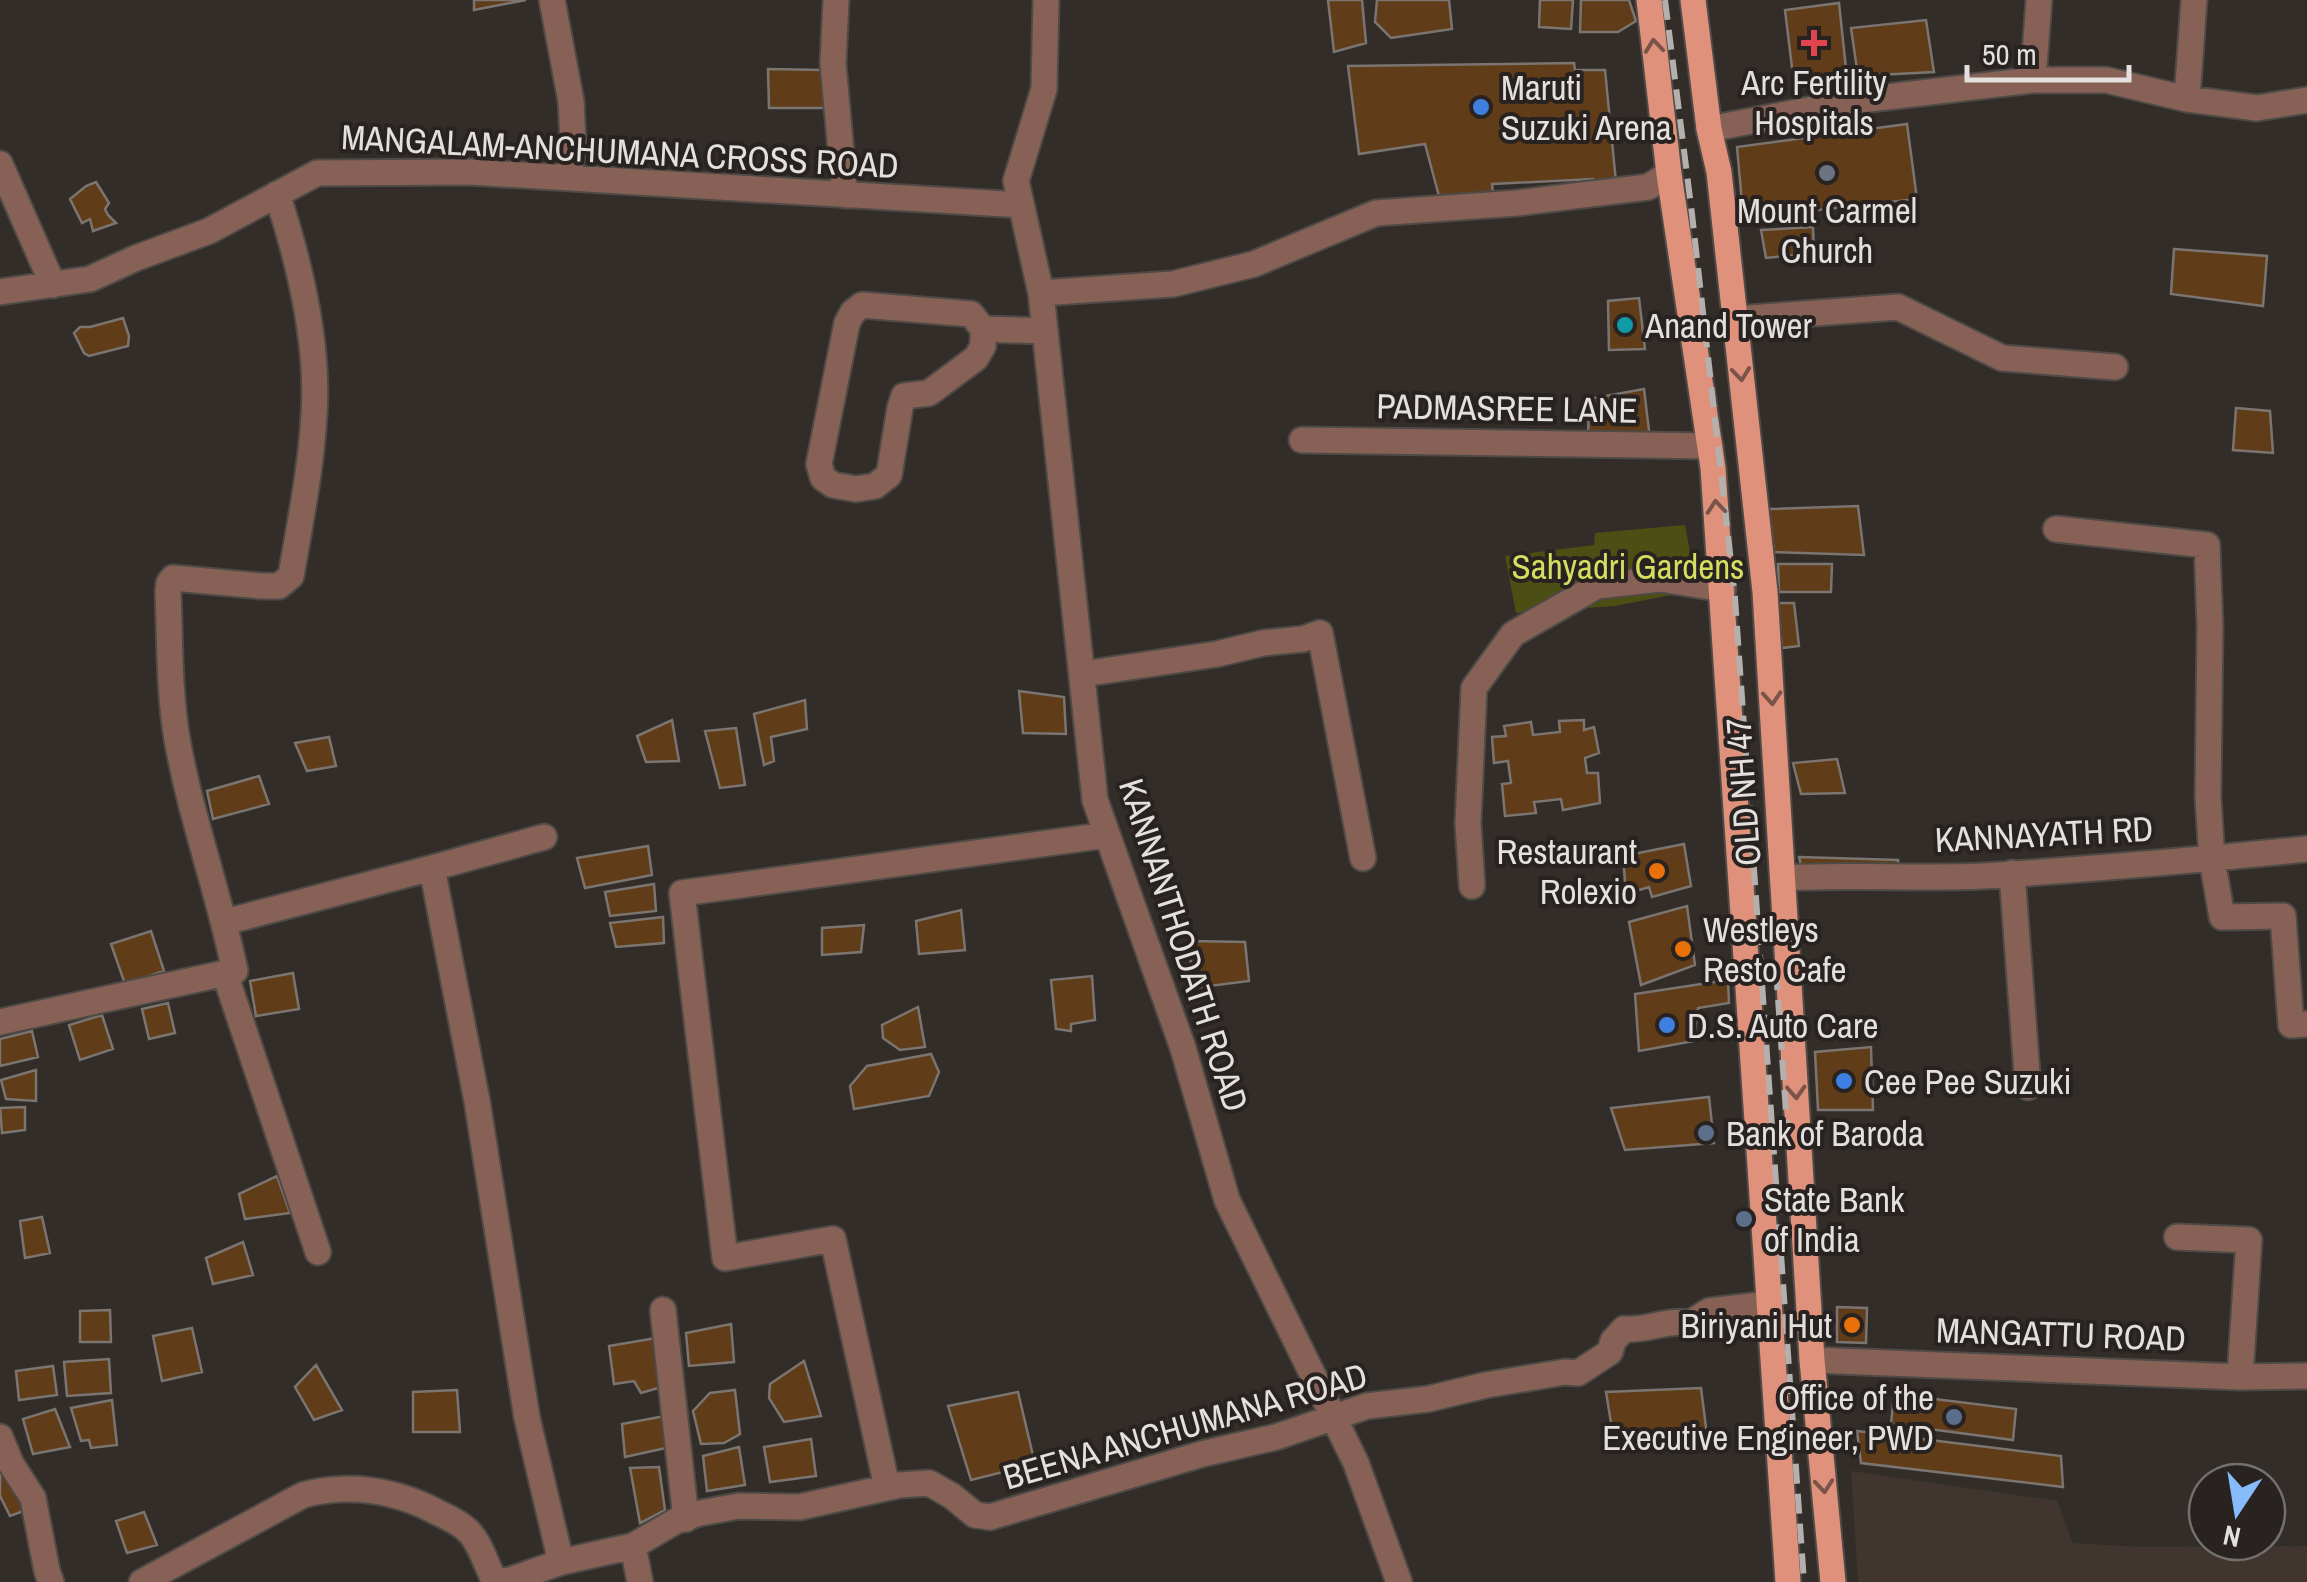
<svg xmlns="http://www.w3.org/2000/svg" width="2307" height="1582" viewBox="0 0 2307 1582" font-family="'Archivo Narrow',sans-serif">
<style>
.built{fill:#40362f}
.green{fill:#4b4f14}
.building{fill:#603c18;stroke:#7a7570;stroke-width:2.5}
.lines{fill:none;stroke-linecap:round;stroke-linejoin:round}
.minor-casing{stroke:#4e4a46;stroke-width:29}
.major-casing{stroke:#4e4a46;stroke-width:29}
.minor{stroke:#886156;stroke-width:25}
.major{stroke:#e0917c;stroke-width:25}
.rail{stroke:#b4b0ad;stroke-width:6;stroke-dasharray:20 10;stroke-linecap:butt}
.oneway{stroke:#7b5449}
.health-dot{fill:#e0444e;stroke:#282320;stroke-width:4}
.shop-dot{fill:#3f7fe0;stroke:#282320;stroke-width:4}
.worship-dot{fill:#6b7280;stroke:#282320;stroke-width:4}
.culture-dot{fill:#0f9aa8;stroke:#282320;stroke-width:4}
.food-dot{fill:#e8710a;stroke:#282320;stroke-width:4}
.service-dot{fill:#5c6f8a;stroke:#282320;stroke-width:4}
.labels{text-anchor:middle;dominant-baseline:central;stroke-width:8;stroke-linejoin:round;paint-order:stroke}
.poi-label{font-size:35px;fill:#e3e0dd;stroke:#282320;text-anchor:start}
.street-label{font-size:35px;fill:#e3e0dd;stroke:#282320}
.park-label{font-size:35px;fill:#d5de60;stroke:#282320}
</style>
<rect width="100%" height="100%" fill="#322d29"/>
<path class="built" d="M1851,1471L2057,1501L2073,1543L2141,1547L2307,1546V1582H1858Z"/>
<path class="green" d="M1685,525L1697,590L1615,606L1516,613L1505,556L1594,545L1595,533Z"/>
<path class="building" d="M474,0H526L474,10Z
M1328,0H1362L1366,43L1334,52Z
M1377,0H1449L1452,29L1391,38L1375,22Z
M1540,0H1573L1571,29L1539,27Z
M1581,0H1629L1636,21L1618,32H1580Z
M1839,3L1847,78L1794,84L1785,10Z
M1926,20L1934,72L1858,76L1851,28Z
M1574,63L1575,70H1605L1616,182L1594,184L1593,179L1492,184L1493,194L1440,200L1425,144L1359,154L1348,66Z
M768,69L824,70L825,108H769Z
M1907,124L1917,199L1782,214H1743L1737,147Z
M96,182L109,203L105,209L108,215L116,223L93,231L90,219L82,223L70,199L86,186Z
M1813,227L1814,253L1766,258L1761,230Z
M2174,249L2267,256L2263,306L2171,294Z
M1639,298L1645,349L1609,350L1608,301Z
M123,318L129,336L128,346L89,356L84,353L74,333L80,327H90Z
M1644,389L1650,439L1588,440L1589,399Z
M2236,408L2270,411L2273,453L2233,450Z
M1858,506L1864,555L1774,552L1769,509Z
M1778,564H1832L1831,592H1779Z
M1778,603H1794L1799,646L1782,648Z
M1019,691L1064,697L1066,734L1023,733Z
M805,700L807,729L771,737L774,761L764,765L754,714Z
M672,720L679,761L646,762L637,736Z
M1584,720V730L1594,727L1599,753L1585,758L1587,773H1598L1600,803L1563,810L1561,799L1534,802L1536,813L1505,816L1502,784L1511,783L1508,761L1494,763L1492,737L1506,736L1504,726L1531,722L1533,735L1560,732L1559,721Z
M736,728L745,785L720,788L705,731Z
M329,737L336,766L307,771L295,743Z
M1837,759L1845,793L1801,794L1793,763Z
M259,776L269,804L213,819L207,791Z
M1684,844L1691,886L1652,897L1649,887L1626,894L1623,856Z
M648,846L652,875L585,888L577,858Z
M1799,857L1898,860L1900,883L1804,879Z
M654,884L656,911L610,916L605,892Z
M1687,906L1695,965L1641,985L1629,922Z
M961,910L965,950L919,954L916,921Z
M663,917L664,943L616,947L610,923Z
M864,925L861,952L822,955V928Z
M151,931L164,971L125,984L111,944Z
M1189,941L1245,942L1249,981L1193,988Z
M293,973L299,1009L256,1016L250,981Z
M1092,976L1095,1020L1071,1024V1031L1056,1029L1051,980Z
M1728,980L1729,1003L1698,1008L1694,1041L1639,1051L1635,994Z
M168,1003L175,1033L149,1039L142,1009Z
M918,1007L925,1047L900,1050L883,1038L882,1025Z
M102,1015L113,1049L80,1060L69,1025Z
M32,1031L38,1057L0,1066V1039Z
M1871,1047L1873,1110H1818L1815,1052Z
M931,1054L939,1072L929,1096L854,1109L850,1086L867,1066Z
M36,1070V1101L6,1099L1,1080Z
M1709,1097L1714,1143L1625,1150L1611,1108Z
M25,1107V1130L2,1133L0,1108Z
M277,1176L290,1213L245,1219L239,1194Z
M42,1217L50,1253L25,1258L20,1221Z
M243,1242L253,1275L213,1284L206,1258Z
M1837,1307L1867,1308L1866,1343L1837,1342Z
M110,1310L111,1342H80V1311Z
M731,1324L734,1362L689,1366L686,1333Z
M192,1328L202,1372L162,1381L153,1336Z
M662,1337L665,1386L641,1393L634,1381L614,1384L609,1346Z
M109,1359L111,1393L67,1396L64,1362Z
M804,1361L821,1416L784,1422L769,1398L770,1384Z
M316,1365L342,1410L314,1420L295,1387Z
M53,1366L57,1395L19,1400L16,1371Z
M1701,1388L1707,1435H1613L1606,1392Z
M457,1390L460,1432H413V1392Z
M735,1390L740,1434L724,1443L701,1444L693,1411L710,1393Z
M1018,1392L1035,1464L971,1480L948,1406Z
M1894,1394L2016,1409L2013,1440L1891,1424Z
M112,1400L117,1445L91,1448L89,1440L81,1441L71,1408Z
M55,1409L70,1447L33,1454L23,1419Z
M670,1415L675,1446L625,1457L622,1424Z
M1857,1431L2061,1456L2063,1487L1861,1463Z
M811,1439L816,1476L770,1482L764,1447Z
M739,1447L745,1485L707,1491L703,1456Z
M659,1467L665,1510L640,1523L630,1468Z
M9,1471L29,1509L10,1516L0,1496V1475Z
M144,1512L157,1545L127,1553L116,1521Z"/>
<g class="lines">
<g class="minor-casing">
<path id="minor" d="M552,0L571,101L573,141L569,178
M836,0L833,64L845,195
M1046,0L1044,89L1016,181L1041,293L1095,800L1183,1048L1227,1200L1356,1463L1399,1582
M2033,80L2039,0
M2187,99L2194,0
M1709,129L1861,100L2033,80H2106L2187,99L2257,108L2307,100
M0,164L53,285
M0,292L90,279L136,258L209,231L317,173L469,172L1021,205
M1041,293L1173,284L1254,264L1376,213L1517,203L1648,187L1669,174
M1735,319L1898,307L2002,358L2115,367
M983,329V346L976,358L929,393L904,396L900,408L889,475L875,486L856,489L833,485L823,478L819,464L847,323L853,312L862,305L971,314L983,329L1045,331
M1302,440L1710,446
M2056,529L2207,545L2210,627L2208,797L2212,859L2222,917L2283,916L2291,1025L2307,1024
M1083,674L1217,654L1263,643L1303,639L1320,633L1363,858
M432,868L544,837
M2012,873L2028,1087
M1784,878C1850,874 1917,879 1984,876C2092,869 2200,860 2307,849
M1472,886L1468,823L1474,688L1513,634L1597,586L1660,579L1723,589
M225,922L432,868L477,1101L527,1418L561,1562
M225,974L318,1252
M0,1022L235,971C219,893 191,818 177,739C169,691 170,641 168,592L169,583L173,578L261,586H279L291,576C300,523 311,469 314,415C319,344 299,261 277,194
M2177,1237L2249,1240L2240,1377
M663,1310L686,1519
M1812,1360L2240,1377L2307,1376
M0,1437L11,1464L33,1498L47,1571L51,1582
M887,1487L833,1239L725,1258L682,893L1107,835
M633,1546L640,1582
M142,1582L303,1495C349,1483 391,1489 433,1510C444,1516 458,1521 467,1530C479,1540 486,1564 493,1578L507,1581L561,1562L633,1546L676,1521L700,1513L739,1506L800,1507L899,1485L929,1483L952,1496L975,1515L990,1517L1202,1454L1276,1437L1367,1406L1428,1399L1486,1385L1565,1372L1578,1373L1610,1352L1613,1341L1624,1329C1647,1331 1667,1319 1690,1323L1709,1311L1769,1304"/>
</g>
<g class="major-casing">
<path id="major" d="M1649,0L1669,174L1713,468L1788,1582
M1693,0L1709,129L1719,172L1765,592L1812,1360L1833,1582"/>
</g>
<use href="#minor" class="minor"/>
<use href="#major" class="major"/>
<path class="rail" d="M1665,0L1692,214L1735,598L1804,1582
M1776,970L1788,1139"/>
</g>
<defs><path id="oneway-chevron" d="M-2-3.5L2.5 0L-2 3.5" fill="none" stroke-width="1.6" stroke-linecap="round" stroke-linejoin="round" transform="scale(2.5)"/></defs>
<g class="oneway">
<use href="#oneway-chevron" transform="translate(1654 46) rotate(-96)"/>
<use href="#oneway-chevron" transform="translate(1741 374) rotate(84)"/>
<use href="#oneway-chevron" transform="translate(1716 507) rotate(-95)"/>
<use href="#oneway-chevron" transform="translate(1772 698) rotate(86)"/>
<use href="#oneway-chevron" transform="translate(1796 1092) rotate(87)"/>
<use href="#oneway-chevron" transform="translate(1824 1486) rotate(85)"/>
</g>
<path class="health-dot" d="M1809 28h10v10h10v10h-10v10h-10v-10h-10v-10h10z"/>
<g class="shop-dot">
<circle cx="1481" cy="107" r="10"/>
<circle cx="1667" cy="1025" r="10"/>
<circle cx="1844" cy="1081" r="10"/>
</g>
<circle class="worship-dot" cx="1827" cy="173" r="10"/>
<circle class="culture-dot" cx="1625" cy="325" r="10"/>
<g class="food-dot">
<circle cx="1657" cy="871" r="10"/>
<circle cx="1683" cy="949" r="10"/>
<circle cx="1852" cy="1325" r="10"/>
</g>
<g class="service-dot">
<circle cx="1706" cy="1133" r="10"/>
<circle cx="1744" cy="1219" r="10"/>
<circle cx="1954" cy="1417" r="10"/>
</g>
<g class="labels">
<g class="poi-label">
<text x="1814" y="82" text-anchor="middle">Arc Fertility<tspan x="1814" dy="40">Hospitals</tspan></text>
<text x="1501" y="87">Maruti<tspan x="1501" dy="40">Suzuki Arena</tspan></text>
<text x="1827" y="210" text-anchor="middle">Mount Carmel<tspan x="1827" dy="40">Church</tspan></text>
<text x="1645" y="325">Anand Tower</text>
<text x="1637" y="851" text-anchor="end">Restaurant<tspan x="1637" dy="40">Rolexio</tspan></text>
<text x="1703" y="929">Westleys<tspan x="1703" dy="40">Resto Cafe</tspan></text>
<text x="1687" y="1025">D.S. Auto Care</text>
<text x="1864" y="1081">Cee Pee Suzuki</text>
<text x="1726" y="1133">Bank of Baroda</text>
<text x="1764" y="1199">State Bank<tspan x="1764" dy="40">of India</tspan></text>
<text x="1832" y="1325" text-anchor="end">Biriyani Hut</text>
<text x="1934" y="1397" text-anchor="end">Office of the<tspan x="1934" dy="40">Executive Engineer, PWD</tspan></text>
</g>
<g class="street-label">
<text transform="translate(620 151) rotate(3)">MANGALAM-ANCHUMANA CROSS ROAD</text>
<text transform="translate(1507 408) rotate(1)">PADMASREE LANE</text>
<text transform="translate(1743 792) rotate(-94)">OLD NH 47</text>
<text transform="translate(2044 834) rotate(-3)">KANNAYATH RD</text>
<text transform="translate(1184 945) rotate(72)">KANNANTHODATH ROAD</text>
<text transform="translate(2061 1334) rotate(2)">MANGATTU ROAD</text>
<text transform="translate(1185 1426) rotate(-16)">BEENA ANCHUMANA ROAD</text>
</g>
<g class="park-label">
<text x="1628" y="566">Sahyadri Gardens</text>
</g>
</g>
<g transform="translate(2237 1512) rotate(192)"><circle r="48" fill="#282320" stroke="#736f6c" stroke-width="2.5"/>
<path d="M0-8L18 38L0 25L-18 38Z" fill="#87bbfb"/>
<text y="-15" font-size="28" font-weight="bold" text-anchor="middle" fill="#e3e0dd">N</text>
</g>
<path d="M1967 65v15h162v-15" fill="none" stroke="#e3e0dd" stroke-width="5"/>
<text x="1982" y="65" font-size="30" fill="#e3e0dd" stroke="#282320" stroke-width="8" paint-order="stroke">50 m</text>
</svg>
